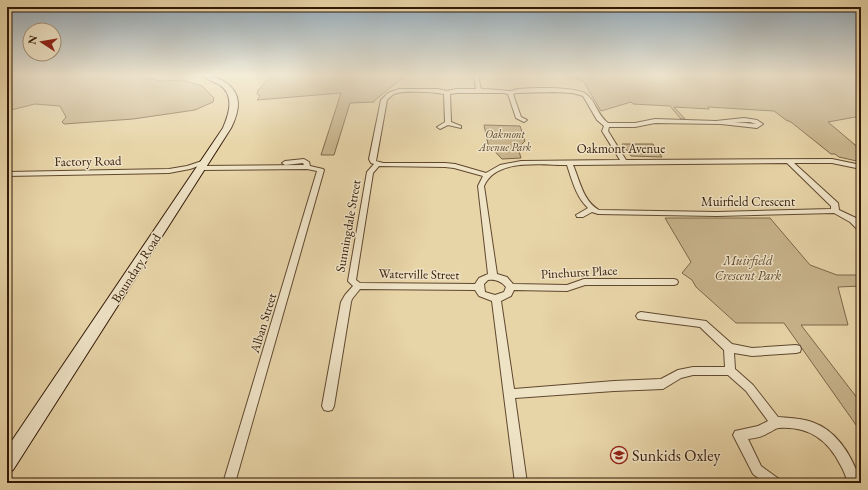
<svg xmlns="http://www.w3.org/2000/svg" width="868" height="490" viewBox="0 0 868 490" font-family="'EB Garamond',serif">
<style>
.green{fill:#c8b48c;stroke:#7e664a}
.lines{fill:none;stroke-linecap:round;stroke-linejoin:round}
.street-casing{stroke:#60482f;stroke-width:2}
.secondary-casing{stroke:#331907;stroke-width:2}
.street{fill:#efe3c6;fill-rule:evenodd}
.secondary{fill:#efe3c6;fill-rule:evenodd}
.labels{text-anchor:middle;dominant-baseline:central;stroke-width:3;stroke-linejoin:round;paint-order:stroke}
.far-park-label{font-size:11px;font-style:italic;fill:#60482f;stroke:#efe3c6}
.street-label{font-size:13px;fill:#331907;stroke:#efe3c6}
.park-label{font-size:13px;font-style:italic;fill:#60482f;stroke:#efe3c6}
.near-poi-label{font-size:16px;fill:#331907;stroke:#efe3c6;text-anchor:start}
</style>
<rect width="100%" height="100%" fill="#e7d4a7"/>
<filter id="stains"><feTurbulence type="fractalNoise" baseFrequency=".005" numOctaves="4"/><feColorMatrix values="0 0 0 0 .2 0 0 0 0 .09 0 0 0 0 .02 0 0 0 .5 -.17"/></filter>
<radialGradient id="worn" r=".72"><stop offset=".6" stop-color="#630" stop-opacity="0"/><stop offset="1" stop-color="#630" stop-opacity=".3"/></radialGradient>
<path class="green" d="M7,76H137L161,81L183,80L202,86L214,98L213,102L195,110L133,119L64,124L62,122L66,117L60,106L35,104L7,111L13,104L7,103Z
M271,76H405L375,100L374,102L350,103L334,155H321L341,93L257,100L260,96L257,94L258,90Z
M564,76H861V116L828,122L861,150V162L839,157L835,154H831L791,122L786,120L774,111L708,107L709,109L674,107L685,119H681L670,106L633,104L631,102L601,111L583,81Z
M484,125L520,126L525,141L518,148L521,158L502,159L488,144Z
M622,144H653L662,157L631,156Z
M665,218H770L810,265L837,275H861V286L838,287L848,325H801L861,403V432L784,323H736L696,287L692,280L682,273L691,262Z"/>
<g class="lines">
<g class="street-casing">
<path id="street" d="M474,76H478L481,89C491,89 500,90 509,91C512,91 515,90 518,89C532,88 575,86 586,94C596,101 597,115 608,123H635L655,119L716,121L744,118L757,120L763,124L757,128L721,124L655,123L635,127H609L608,131L626,160L832,159L861,165V169L832,163H794L838,203L839,210L856,218L861,224V230H858L850,222L834,213L717,216L598,214L592,212L583,217H577L576,215L588,208C576,197 572,180 567,165C541,165 496,158 484,186L497,274L507,277L513,284L567,285L584,279H674L677,280L678,282L677,284L674,285H585L567,291L514,290L511,296L501,301L514,389L614,381L661,379L678,370L693,367H725L724,350L700,327L638,319L636,316L638,313L641,312L706,321L732,344L752,348L796,345L800,346L801,349L800,352L796,353L752,356L734,353L735,369L753,385L778,417C789,418 801,418 812,422C838,431 853,458 861,483H848C846,477 844,471 841,466C828,440 809,426 779,428C775,428 772,432 768,433C762,437 755,438 748,439L761,466L779,479L781,483H765L753,474L733,435L735,431L758,426L768,421L746,391L728,375H693L681,378L663,389L614,391L515,398L527,483H515L492,301L479,296L475,290L360,289L352,299L351,302L334,406L332,410L328,411L324,410L322,406L341,302L345,295L353,286L348,281L367,172L374,164L371,163L369,159L381,100L388,93L399,89H438L447,91L456,89H476ZM553,92L573,93L583,96L597,120L604,126L602,131L620,160L521,161L500,165L486,173L455,164L445,163H383L376,161L387,100C389,98 391,96 394,94C403,90 434,92 444,94L445,122L437,127L440,129L448,125L461,128V126L451,122L450,94L456,93H504L508,94L516,118L524,122L527,120L521,117L513,94L517,93ZM734,122H750L756,124ZM787,163L831,206V209L717,212L599,210C583,201 580,181 573,165ZM379,166L445,167L454,168L483,176L478,186L488,274L479,278L475,284L360,283L356,280L373,173ZM488,280C495,279 501,281 506,287L504,292L495,295L485,292L484,284Z
M304,159L309,162L310,166L323,169L324,170L235,483H223L317,171L307,169L202,170L199,168L202,166L304,165L303,163L285,165L282,163L285,161Z
M205,160L207,161V163L190,169L169,173L7,176V172L169,169L187,166Z"/>
</g>
<g class="secondary-casing">
<path id="secondary" d="M203,76C219,76 237,85 238,103C238,112 235,120 231,128L13,470L7,473V448L223,128C229,114 235,96 220,85C215,82 208,80 203,76Z"/>
</g>
<use href="#street" class="street"/>
<use href="#secondary" class="secondary"/>
</g>
<linearGradient id="sky" x2="0" y2="1"><stop stop-color="#8fa7b8"/><stop offset="0.52" stop-color="#f4ecd7"/><stop offset="1" stop-color="#f4ecd7" stop-opacity="0"/></linearGradient>
<rect width="868" height="145" fill="url(#sky)"/>
<defs>
<g id="school-ring" transform="scale(0.9)"><circle r="9.5" fill="#efe3c6" stroke="#8f2418" stroke-width="1.5"/><path d="M0-5L7-2L0 1L-7-2ZM-4 1L0 2.5L4 1V4Q0 6-4 4Z" fill="#8f2418"/></g>
</defs>
<g fill-rule="evenodd">
<use href="#school-ring" x="619" y="455"/>
</g>
<g class="labels">
<g class="far-park-label">
<text x="505" y="134">Oakmont<tspan x="505" dy="13">Avenue Park</tspan></text>
</g>
<g class="street-label">
<text x="621" y="148">Oakmont Avenue</text>
<text transform="translate(88 161) rotate(-1)">Factory Road</text>
<text x="748" y="201">Muirfield Crescent</text>
<text transform="translate(348 226) rotate(-80)">Sunningdale Street</text>
<text transform="translate(136 268) rotate(-57)">Boundary Road</text>
<text transform="translate(579 272) rotate(-3)">Pinehurst Place</text>
<text transform="translate(419 274) rotate(1)">Waterville Street</text>
<text transform="translate(263 323) rotate(-73)">Alban Street</text>
</g>
<g class="park-label">
<text x="748" y="260">Muirfield<tspan x="748" dy="15">Crescent Park</tspan></text>
</g>
<g class="near-poi-label">
<text x="632" y="455">Sunkids Oxley</text>
</g>
</g>
<rect width="868" height="490" fill="none" stroke="#e7d4a7" stroke-width="24"/>
<rect x="8" y="8" width="852" height="474" fill="none" stroke="#331907" stroke-width="2"/>
<rect x="12" y="12" width="844" height="466" fill="none" stroke="#331907"/>
<g transform="translate(42 42) rotate(282)"><circle r="19" fill="#efe3c6" stroke="#a4927a"/>
<path d="M0-3L7 15L0 10L-7 15Z" fill="#8f2418"/>
<text y="-6" font-size="11" font-weight="bold" text-anchor="middle" fill="#331907">N</text>
</g>
<rect width="100%" height="100%" filter="url(#stains)"/>
<rect width="100%" height="100%" fill="url(#worn)"/>
</svg>
